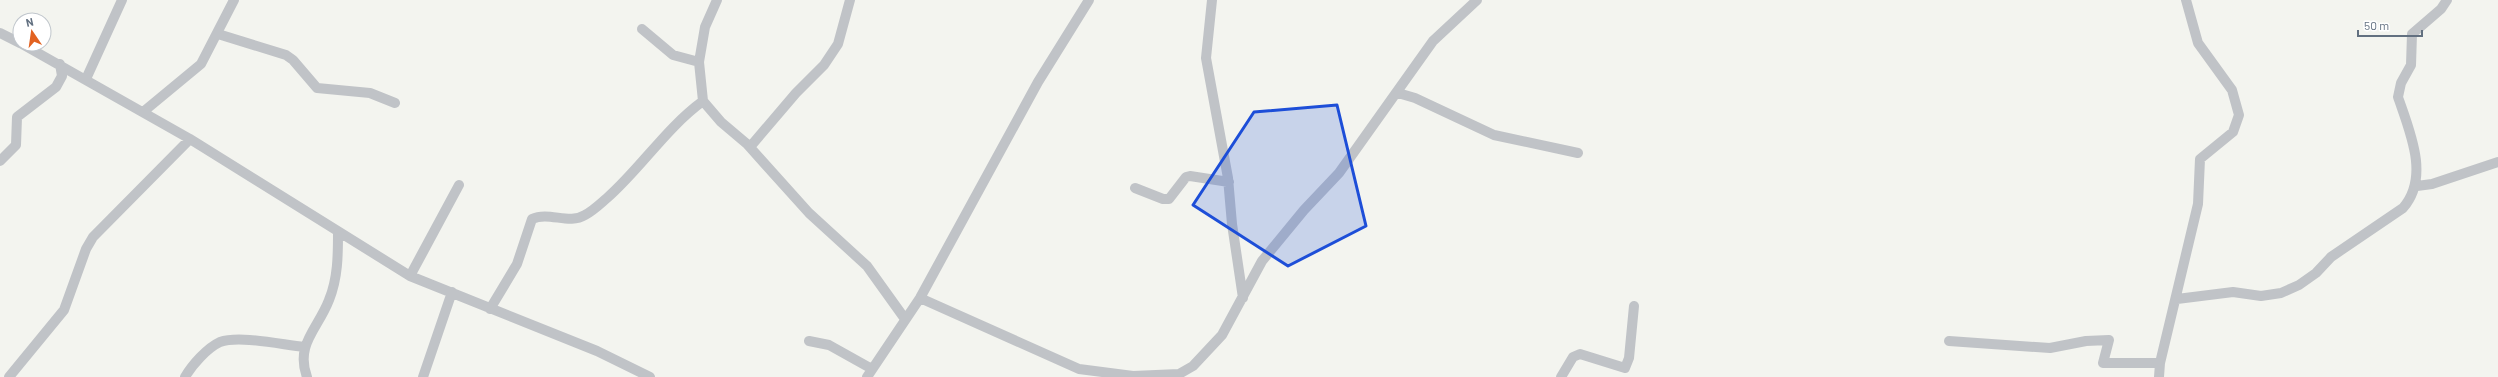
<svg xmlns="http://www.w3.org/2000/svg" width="2498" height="377" viewBox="0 0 2498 377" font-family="Barlow,sans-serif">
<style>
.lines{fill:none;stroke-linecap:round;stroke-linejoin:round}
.minor{stroke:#c0c3c7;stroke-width:10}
.marked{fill:#1d4ed8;fill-opacity:0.2;stroke:#1d4ed8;stroke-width:3;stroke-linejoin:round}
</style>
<rect width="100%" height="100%" fill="#f3f4ef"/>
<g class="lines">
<path class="minor" d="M717,0L705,27L699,62L703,101L721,122L747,144L809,213L867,266L905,319
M1212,0L1206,58L1228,178L1232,224L1243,298
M642,29L673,55L699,62
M0,33L20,43
M218,34L286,55L293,60L317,88L370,93L395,103
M22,44L190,139L410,276L597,351L650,377
M86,79L122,0
M1398,93L1415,98L1494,135L1578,153
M143,112L201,64L234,0
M750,147L796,93L824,65L838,44L850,0
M0,161L16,145L17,117L56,87L62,76L60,64
M2417,186L2432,184L2498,162
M1135,188L1163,199H1169L1186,177L1190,176L1229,182
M410,276L459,185
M920,298L1079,369L1133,376L1179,374L1193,366L1222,335L1262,261L1304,210L1339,173L1433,41L1477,0
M2177,299L2233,292L2261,296L2281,293L2299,285L2316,273L2331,257L2403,208C2430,177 2410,132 2398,97L2401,83L2411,65L2412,34L2441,9L2447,0
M490,309L517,264L532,219C549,211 569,225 585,215C593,211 600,204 607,198C641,168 666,128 703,101
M809,341L829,345L872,369
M1949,341L2050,348L2086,341L2109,340L2103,363H2160
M9,377L64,310L86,249L93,237L190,139
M185,377C192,365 207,348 220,342C240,335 283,345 304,347
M307,377C295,344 318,329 329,300C338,278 338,255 338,232
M423,377L452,292
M867,377L920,298L1038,82L1089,0
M1561,377L1573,357L1580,354L1625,368L1629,358L1634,306
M2159,377L2160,363L2198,204L2200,159L2233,132L2239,115L2232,90L2198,43L2186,0"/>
</g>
<path class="marked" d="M1337,105L1366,226L1288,266L1193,205L1254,112Z"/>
<g transform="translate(32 32) rotate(347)"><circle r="19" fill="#ffffff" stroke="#c0c6cc"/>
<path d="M0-3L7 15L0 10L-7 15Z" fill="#e26221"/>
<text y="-6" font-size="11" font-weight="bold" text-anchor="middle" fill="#627080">N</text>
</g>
<path d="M2358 30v6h64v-6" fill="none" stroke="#627080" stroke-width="2"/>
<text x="2364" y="30" font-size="12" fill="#627080" stroke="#ffffff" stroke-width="3" paint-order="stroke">50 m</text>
</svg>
